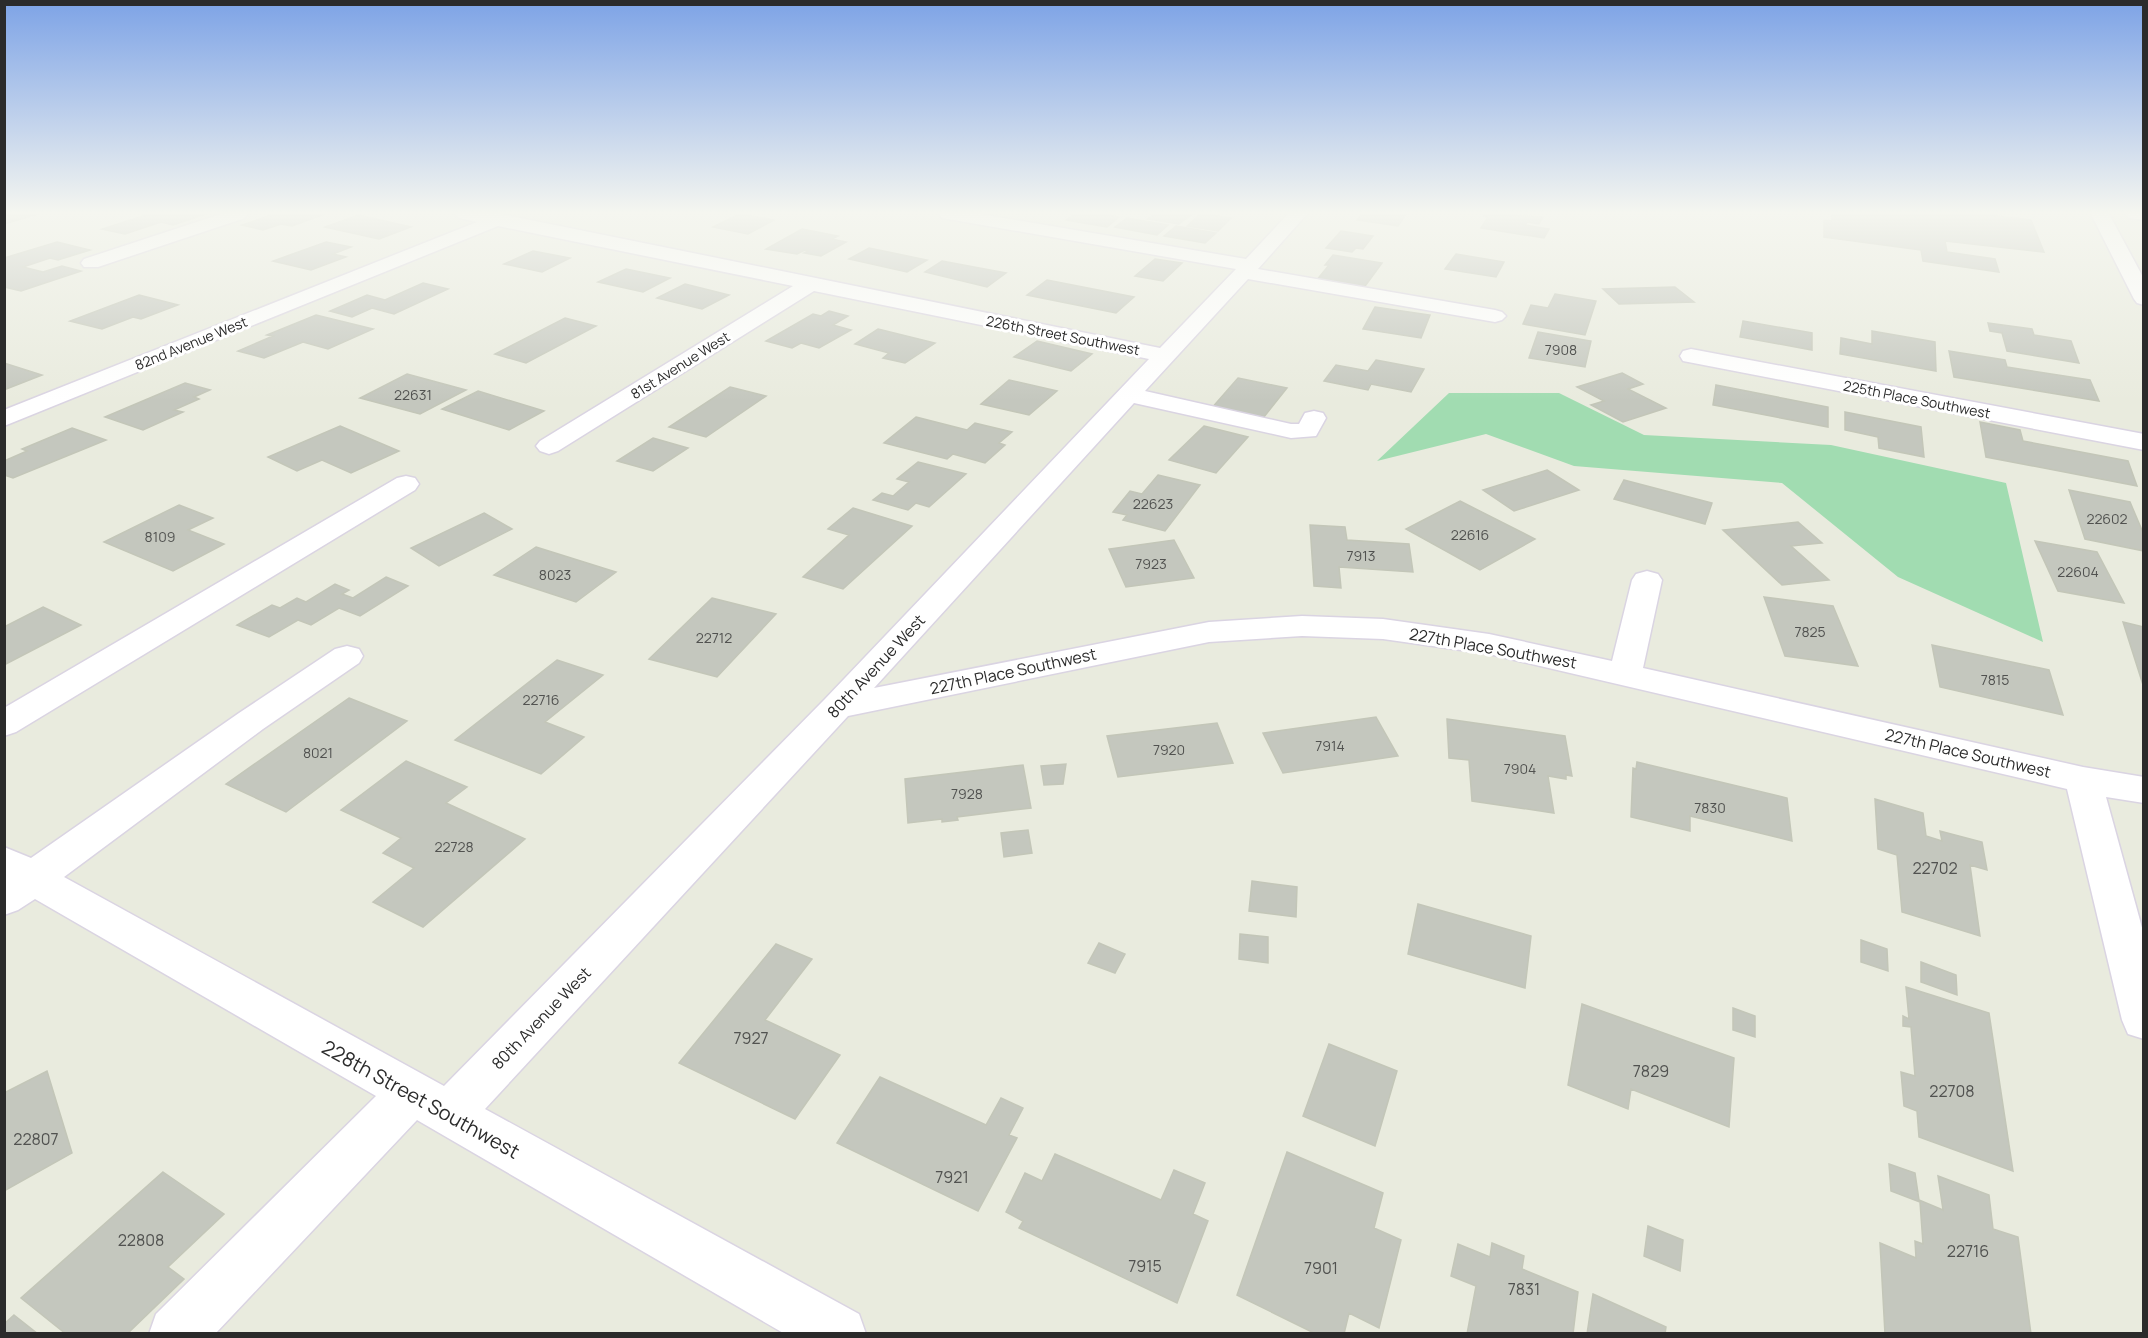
<svg xmlns="http://www.w3.org/2000/svg" width="2148" height="1338" viewBox="0 0 2148 1338" font-family="Manrope,sans-serif">
<style>
.green{fill:#a1dcb1}
.building{fill:#c4c7be;stroke:#c3c6b8;stroke-width:1.5}
.lines{fill:none;stroke-linecap:round;stroke-linejoin:round}
.minor-casing{stroke:#dad4e2;stroke-width:3}
.minor{fill:#fff;fill-rule:evenodd}
.labels{text-anchor:middle;dominant-baseline:central;stroke-width:6;stroke-linejoin:round;paint-order:stroke}
.far-street-label{font-size:14px;fill:#2b2b2b;stroke:#fff}
.number-label{font-size:14px;fill:#515250}
.street-label{font-size:16px;fill:#2b2b2b;stroke:#fff}
.near-number-label{font-size:16px;fill:#515250}
.near-street-label{font-size:20px;fill:#2b2b2b;stroke:#fff}
</style>
<rect width="100%" height="100%" fill="#e9ebde"/>
<path class="green" d="M1449,393H1559L1644,435L1831,445L2006,483L2043,642L1898,577L1782,483L1574,466L1486,434L1377,461Z"/>
<path class="building" d="M4,214H38L4,224Z
M149,214H206L173,225L161,222L125,234L102,229Z
M274,214H325L292,226L281,224L263,230L242,225Z
M739,214H740L774,220L748,234L713,227Z
M1074,214H1101L1119,217L1107,227L1066,220Z
M1154,214H1192L1179,224L1148,219Z
M1200,214H1206L1231,218L1218,231L1187,226Z
M1362,214H1406L1398,226L1357,220Z
M1484,214L1543,217L1539,224L1527,222L1525,225L1549,229L1544,238L1481,228L1488,217L1483,216Z
M1832,214H1981L2031,220L2044,252L1945,241L1947,252L1995,259L1999,272L1923,261L1921,250L1824,237V220L1832,221Z
M358,215L411,227L379,239L325,227Z
M1127,218L1168,225L1157,235L1115,227Z
M1176,226L1216,233L1205,243L1164,236Z
M802,229L838,236L832,239L846,242L821,256L804,253L808,251L805,250L797,254L766,249Z
M1341,231L1373,236L1363,249L1356,248L1352,252L1326,248Z
M57,242L90,250L58,260L50,258L23,267L43,272L62,266L81,271L21,291L4,287V258Z
M326,242L351,247L333,254L346,257L311,270L273,261Z
M869,248L927,260L907,272L849,259Z
M533,251L570,258L542,272L504,264Z
M1456,254L1504,262L1496,277L1445,269Z
M1333,255L1382,263L1363,289L1316,281L1329,265H1325Z
M1155,259L1182,263L1163,281L1135,276Z
M942,261L1006,273L987,287L925,272Z
M626,269L670,278L643,292L598,282Z
M1047,280L1134,297L1116,313L1027,295Z
M423,283L448,289L394,314L372,308L352,317L330,311L367,295L385,300Z
M685,284L729,295L702,309L657,298Z
M1675,287L1694,302L1619,304L1603,289Z
M1555,294L1596,301L1585,335L1523,324L1531,305L1548,308Z
M139,295L178,305L141,319L133,317L102,329L70,321Z
M1375,307L1430,315L1421,338L1363,329Z
M829,311L848,316L833,325L851,330L819,348L801,343L792,348L766,341L813,314L821,316Z
M316,315L373,329L328,349L303,342L264,358L238,351L273,336L267,335Z
M565,318L596,326L526,363L495,354Z
M1743,321L1812,333V350L1740,337Z
M1988,323L2032,329L2034,335L2071,341L2079,363L2007,351L2002,333L1990,331Z
M878,329L935,343L905,363L883,358L889,353L855,344Z
M1872,331L1935,342L1936,371L1840,354L1841,338L1872,344Z
M1538,332L1591,341L1585,367L1529,358Z
M1037,341L1092,354L1071,371L1014,357Z
M1949,351L2005,360L2007,367L2090,380L2099,401L1954,377Z
M1376,360L1424,369L1411,392L1371,384L1368,390L1324,381L1336,365L1368,371Z
M4,363L42,375L4,390Z
M1622,373L1643,384L1628,389L1666,408L1623,422L1591,405L1604,401L1577,387Z
M407,374L466,390L420,414L360,398Z
M1238,378L1287,388L1260,422L1210,410Z
M1009,380L1057,391L1029,415L981,404Z
M185,383L210,390L194,397L199,399L174,410L183,412L143,430L105,417Z
M1716,385L1828,407V427L1713,405Z
M730,387L766,396L706,437L669,427Z
M478,391L544,411L509,430L442,409Z
M1845,412L1921,427L1924,457L1879,448L1878,437L1845,430Z
M916,417L967,430L975,423L1012,432L999,443L1005,445L985,463L953,454L947,459L884,443Z
M1980,422L2020,430L2023,441L2128,461L2137,486L1986,457Z
M340,426L399,451L351,473L322,460L297,471L268,457Z
M1204,426L1248,437L1216,473L1169,460Z
M72,428L106,440L13,478L4,475V461L27,451L22,449Z
M653,438L688,448L653,471L617,461Z
M918,462L966,474L929,507L916,503L908,510L873,500L882,493L893,496L909,482L897,479Z
M1547,470L1579,490L1514,511L1483,490Z
M1158,475L1200,485L1165,531L1123,520L1127,515L1113,512L1130,491L1142,494Z
M1624,480L1712,503L1705,524L1614,499Z
M2069,490L2130,502L2144,535V551L2085,539Z
M1460,501L1535,539L1480,570L1406,529Z
M179,505L213,518L188,530L224,544L173,571L104,542Z
M853,508L912,526L843,589L803,577L849,535L828,529Z
M484,513L512,529L439,566L411,548Z
M1798,522L1822,543L1791,546L1829,580L1782,585L1723,530Z
M1310,525L1345,527L1347,540L1409,544L1413,572L1339,567L1341,588L1314,586Z
M1174,540L1194,578L1126,587L1109,549Z
M2035,541L2097,552L2124,603L2058,591Z
M536,547L616,572L576,602L494,575Z
M386,577L408,586L360,616L339,608L311,625L298,620L269,637L237,625L272,605L280,608L297,598L306,602L335,584L349,590L342,594L353,598Z
M1764,597L1833,606L1858,666L1785,656Z
M712,598L776,614L717,677L649,659Z
M43,607L81,625L4,665V627Z
M2123,622L2144,627V688Z
M1932,645L2049,670L2063,715L1940,687Z
M557,660L603,675L545,722L584,737L541,774L455,740Z
M349,698L407,721L286,812L226,784Z
M1376,717L1398,756L1283,773L1263,733Z
M1447,719L1565,736L1572,776L1566,775V779L1548,776L1554,813L1472,801L1469,760L1449,758Z
M1217,723L1233,763L1118,777L1107,736Z
M406,761L467,787L446,803L525,839L423,927L373,902L414,868L383,853L401,838L341,810Z
M1637,762L1787,798L1792,841L1690,816V831L1631,817L1633,768L1636,769Z
M1066,764L1063,784L1044,785L1041,766Z
M1023,765L1031,808L957,817L958,820L942,822V819L908,823L905,779Z
M1875,799L1923,813L1926,836L1942,841L1940,831L1982,842L1987,870L1970,865L1980,936L1902,912L1897,855L1878,849Z
M1028,830L1032,853L1004,857L1001,833Z
M1252,881L1297,887L1296,917L1249,911Z
M1418,904L1531,936L1525,988L1408,954Z
M1240,934L1268,937V963L1239,959Z
M1861,940L1887,949L1888,971L1861,962Z
M1099,943L1125,954L1115,973L1088,963Z
M776,944L812,959L765,1020L840,1055L795,1119L679,1063Z
M1921,962L1956,975L1957,995L1921,982Z
M1906,987L1989,1013L2013,1171L1919,1137L1917,1111L1904,1106L1901,1072L1915,1076L1911,1027L1903,1026V1016L1909,1019Z
M1582,1004L1734,1058L1729,1127L1631,1089L1628,1109L1568,1085Z
M1733,1008L1755,1016V1037L1733,1030Z
M1329,1044L1397,1071L1375,1146L1303,1116Z
M47,1071L72,1153L4,1191V1093Z
M880,1077L986,1125L1001,1098L1023,1108L1009,1135L1017,1138L978,1211L837,1143Z
M1287,1152L1383,1193L1374,1228L1401,1240L1379,1328L1349,1313L1344,1334H1316L1237,1295Z
M1055,1154L1161,1200L1174,1170L1205,1183L1193,1214L1208,1221L1177,1303L1019,1228L1023,1221L1006,1212L1025,1173L1042,1181Z
M1889,1164L1915,1173L1919,1200L1943,1210L1938,1176L1989,1195L1993,1229L2018,1237L2031,1334H1885L1880,1243L1916,1258L1915,1241L1923,1244L1920,1202L1891,1191Z
M163,1172L224,1214L168,1267L184,1279L127,1334H66L21,1298Z
M1648,1226L1683,1240L1680,1271L1644,1256Z
M1492,1243L1524,1256L1522,1269L1578,1292L1573,1334H1467L1476,1286L1451,1276L1458,1244L1490,1257Z
M1593,1294L1666,1327L1665,1334H1587Z
M14,1315L38,1334H4V1324Z"/>
<g class="lines">
<g class="minor-casing">
<path id="minor" d="M221,214H248L245,218L98,267H84L81,263L84,259Z
M456,214H501L1160,348L1236,269L948,219L942,218L939,214H980L1246,259L1288,214H1307L1258,269L1495,310L1502,312L1506,316L1502,320L1495,322L1248,279L1145,391L1291,424H1299L1305,413L1314,411L1323,413L1326,418L1316,436L1291,438L1134,403L874,688L1209,622L1302,616L1383,619L1489,634L1612,661L1632,580L1636,574L1647,571L1658,574L1662,580L1643,668L2083,767L2144,777V803L2106,797L2144,935V1039L2128,1034L2122,1020L2067,789L1489,654L1383,639L1302,636L1209,642L848,716L485,1109L859,1314L866,1334H785L417,1120L215,1334H149L156,1314L376,1096L35,899L18,910L4,915V847L31,858L239,713L335,649L347,646L359,649L363,656L359,663L263,729L64,877L444,1086L825,699L1149,359L814,291L558,451L549,454L540,451L536,446L540,441L793,286L498,226L4,426V410L477,222L459,218Z
M2091,214H2109L2144,279V305L2137,303L2134,299Z
M2126,214H2144V220L2129,218Z
M1691,349L2144,434V450L1683,361L1680,356L1683,351Z
M406,476L415,478L419,484L415,490L16,732L4,736V708L397,478Z"/>
</g>
<use href="#minor" class="minor"/>
</g>
<linearGradient id="sky" x2="0" y2="1"><stop stop-color="#7da3e6"/><stop offset="0.53" stop-color="#f5f6f0"/><stop offset="1" stop-color="#f5f6f0" stop-opacity="0"/></linearGradient>
<rect width="2148" height="401" fill="url(#sky)"/>
<g class="labels">
<g class="far-street-label">
<text transform="translate(1063 335) rotate(11)">226th Street Southwest</text>
<text transform="translate(191 343) rotate(-22)">82nd Avenue West</text>
<text transform="translate(680 365) rotate(-32)">81st Avenue West</text>
<text transform="translate(1917 399) rotate(11)">225th Place Southwest</text>
</g>
<g class="number-label">
<text x="1561" y="349">7908</text>
<text x="413" y="394">22631</text>
<text x="1153" y="503">22623</text>
<text x="2107" y="518">22602</text>
<text x="1470" y="534">22616</text>
<text x="160" y="536">8109</text>
<text x="1361" y="555">7913</text>
<text x="1151" y="563">7923</text>
<text x="2078" y="571">22604</text>
<text x="555" y="574">8023</text>
<text x="1810" y="631">7825</text>
<text x="714" y="637">22712</text>
<text x="1995" y="679">7815</text>
<text x="541" y="699">22716</text>
<text x="1330" y="745">7914</text>
<text x="1169" y="749">7920</text>
<text x="318" y="752">8021</text>
<text x="1520" y="768">7904</text>
<text x="967" y="793">7928</text>
<text x="1710" y="807">7830</text>
<text x="454" y="846">22728</text>
</g>
<g class="street-label">
<text transform="translate(1493 648) rotate(10)">227th Place Southwest</text>
<text transform="translate(876 666) rotate(-47)">80th Avenue West</text>
<text transform="translate(1013 671) rotate(-12)">227th Place Southwest</text>
<text transform="translate(1968 753) rotate(13)">227th Place Southwest</text>
<text transform="translate(541 1018) rotate(-46)">80th Avenue West</text>
</g>
<g class="near-number-label">
<text x="1935" y="868">22702</text>
<text x="751" y="1038">7927</text>
<text x="1651" y="1071">7829</text>
<text x="1952" y="1091">22708</text>
<text x="36" y="1139">22807</text>
<text x="952" y="1177">7921</text>
<text x="141" y="1240">22808</text>
<text x="1968" y="1251">22716</text>
<text x="1145" y="1266">7915</text>
<text x="1321" y="1268">7901</text>
<text x="1524" y="1289">7831</text>
</g>
<g class="near-street-label">
<text transform="translate(421 1099) rotate(29)">228th Street Southwest</text>
</g>
</g>
<rect width="2148" height="1338" fill="none" stroke="#2b2b2b" stroke-width="12"/>
</svg>
